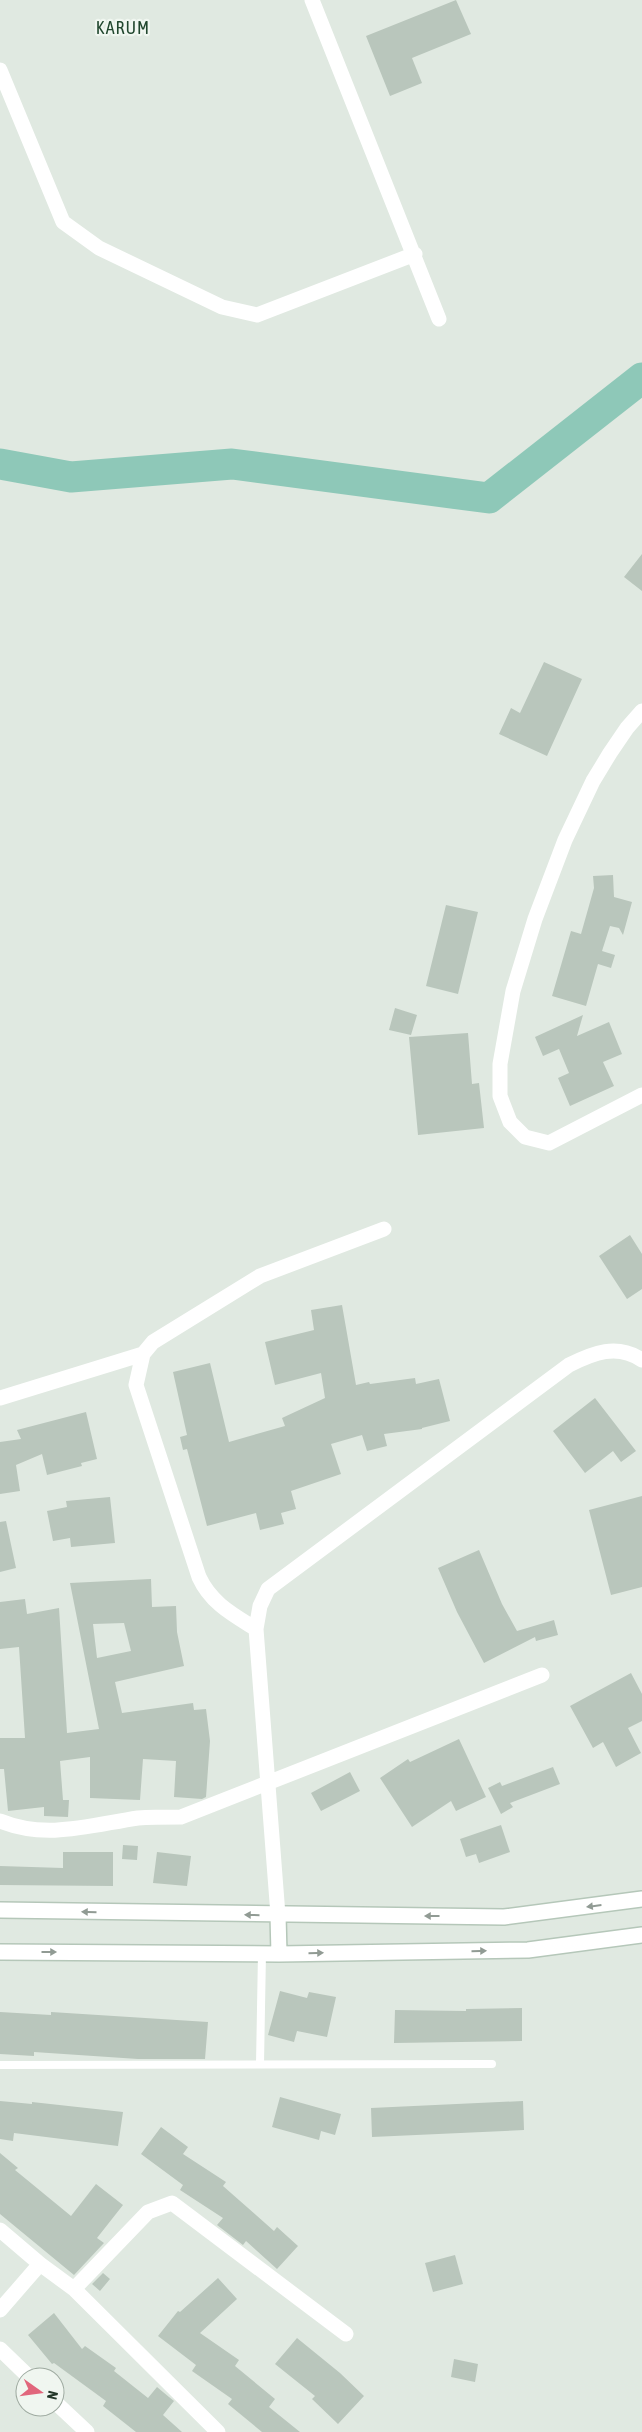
<svg xmlns="http://www.w3.org/2000/svg" width="642" height="2432" viewBox="0 0 642 2432" font-family="'Asap Condensed',sans-serif">
<style>
.lines{fill:none;stroke-linecap:round;stroke-linejoin:round}
.river{stroke:#8ec8b8;stroke-width:31}
.building{fill:#b9c6bc;fill-rule:evenodd}
.secondary-casing{stroke:#b5c7b9;stroke-width:18}
.lane{stroke:#fff;stroke-width:8}
.street{stroke:#fff;stroke-width:15}
.secondary{stroke:#fff;stroke-width:15}
.oneway{fill:#919b94}
.labels{text-anchor:middle;dominant-baseline:central;stroke-width:4.5;stroke-linejoin:round;paint-order:stroke}
.quarter-label{font-size:18px;letter-spacing:1px;fill:#21472e;stroke:#f0f6f0}
</style>
<rect width="100%" height="100%" fill="#e0e9e1"/>
<g class="lines">
<path class="river" d="M0,464L71,477L232,464L489,498L642,378"/>
</g>
<path class="building" d="M456,0L471,34L412,58L422,83L390,96L366,36Z
M642,554V591L624,577Z
M544,662L582,679L547,756L499,734L511,708L520,713Z
M613,875L614,897L632,902L623,935L619,928L610,926L602,951L615,955L611,968L598,964L586,1006L552,996L571,931L581,934L594,888L593,876Z
M446,905L478,912L458,994L426,986Z
M395,1008L417,1015L411,1035L389,1030Z
M583,1015L577,1036L609,1022L622,1054L603,1062L614,1086L570,1106L558,1078L569,1073L559,1049L543,1056L535,1037Z
M468,1033L472,1084L479,1083L484,1128L418,1135L409,1037Z
M630,1235L642,1254V1289L627,1299L599,1256Z
M342,1305L356,1385L369,1382L370,1384L415,1378L416,1384L439,1379L450,1421L422,1428V1429L384,1434L387,1446L367,1451L362,1435L331,1444L341,1474L291,1491L296,1509L281,1513L284,1524L260,1530L256,1513L207,1526L187,1449L183,1450L180,1437L187,1435L173,1372L210,1363L229,1442L285,1426L282,1418L325,1398L321,1373L275,1385L265,1342L314,1330L311,1310Z
M595,1398L636,1451L621,1462L613,1451L585,1473L553,1431Z
M86,1412L97,1459L81,1463L82,1466L47,1475L42,1454L16,1465L20,1491L0,1494V1442L21,1439L17,1430Z
M642,1496V1587L611,1595L589,1510Z
M110,1497L115,1543L71,1547L70,1538L53,1541L47,1511L67,1507L66,1501Z
M6,1521L16,1568L0,1572V1522Z
M479,1550L502,1604L517,1631L554,1620L558,1635L536,1641L535,1637L484,1663L457,1612L438,1568Z
M151,1579L152,1607L176,1606L177,1632L184,1666L115,1682L122,1713L193,1703L194,1710L206,1709L210,1741L206,1797L202,1799L174,1797L176,1761L143,1759L140,1800L90,1798V1757L60,1761L63,1800H69L68,1817L44,1816V1807L8,1811L4,1769H0V1738H25L19,1647L0,1649V1602L25,1599L27,1614L59,1608L67,1733L99,1729L70,1583ZM124,1623L131,1651L97,1658L93,1624Z
M631,1673L642,1694V1721L628,1728L641,1753L616,1767L603,1742L593,1748L570,1706Z
M459,1739L486,1797L456,1811L451,1801L412,1827L380,1778L408,1759L410,1762Z
M553,1767L560,1784L510,1803L513,1807L501,1814L488,1788L500,1782L502,1786Z
M350,1772L360,1791L321,1811L311,1793Z
M501,1825L510,1852L479,1863L476,1854L466,1857L460,1839Z
M123,1845L138,1846L137,1860L122,1859Z
M63,1852H113V1886L0,1885V1866L63,1868Z
M157,1852L191,1856L187,1886L153,1883Z
M280,1991L307,1998L309,1992L336,1997L327,2037L297,2031L294,2042L268,2035Z
M522,2008V2041L394,2043L395,2010L466,2011V2009Z
M0,2012L51,2015V2012L208,2022L205,2059H138L34,2052V2056L0,2054Z
M280,2097L341,2114L335,2135L321,2131L319,2140L272,2127Z
M0,2101L32,2104V2102L123,2112L118,2146L14,2133L13,2141L0,2139Z
M523,2101L524,2130L372,2137L371,2108Z
M161,2127L188,2147L183,2154L226,2182L223,2186L274,2231L277,2227L298,2246L277,2269L246,2241L243,2245L217,2225L223,2218L180,2190L183,2185L141,2154Z
M0,2153L18,2168L15,2170L71,2216L96,2184L123,2205L97,2238L104,2243L74,2275L0,2214Z
M455,2255L463,2284L433,2292L425,2263Z
M103,2273L110,2279L100,2291L92,2284Z
M218,2278L237,2299L200,2333L239,2360L235,2366L275,2399L269,2407L300,2432H262L228,2404L232,2399L192,2371L196,2365L158,2336L178,2311L180,2312Z
M54,2313L82,2349L85,2346L116,2368L114,2371L148,2398L157,2387L169,2397L174,2401L163,2415L182,2432H136L103,2406L106,2401L54,2363L52,2364L28,2335Z
M297,2338L340,2373L364,2396L338,2424L312,2399L315,2396L275,2364Z
M454,2359L478,2364L475,2382L451,2377Z"/>
<g class="lines">
<g class="secondary-casing">
<path id="secondary" d="M0,1910L504,1917L642,1899
M278,1915L279,1954
M0,1952L279,1954L528,1950L642,1935"/>
</g>
<path class="lane" d="M260,2064L262,1953
M0,2065L492,2064"/>
<path class="street" d="M312,0L439,319
M0,70L63,222L99,248L222,307L257,315L415,254
M642,711L627,728L610,753L593,781L565,840L535,919L513,991L500,1064V1096L510,1122L525,1137L549,1143L642,1095
M0,1398L143,1354
M256,1629C232,1614 211,1603 199,1577L136,1385L143,1354L153,1342L260,1276L384,1229
M0,1821C46,1840 91,1825 138,1818C152,1817 167,1817 181,1817L542,1675
M278,1915L256,1629L260,1606L268,1589L569,1365C593,1353 617,1343 642,1360
M0,2230L40,2264L74,2289L218,2432
M74,2289L148,2212L172,2203L346,2334
M0,2310L40,2264
M0,2349L29,2377
M55,2402L87,2432"/>
<use href="#secondary" class="secondary"/>
</g>
<defs><path id="oneway-solid" d="M-6-.8H1V-3.2L6.5 0L1 3.2V.8H-6Z" transform="scale(1.25)"/></defs>
<g class="oneway">
<use href="#oneway-solid" transform="translate(594 1906) rotate(173)"/>
<use href="#oneway-solid" transform="translate(89 1912) rotate(-179)"/>
<use href="#oneway-solid" transform="translate(252 1915) rotate(-179)"/>
<use href="#oneway-solid" transform="translate(432 1916) rotate(-180)"/>
<use href="#oneway-solid" transform="translate(479 1951) rotate(-1)"/>
<use href="#oneway-solid" transform="translate(49 1952)"/>
<use href="#oneway-solid" transform="translate(316 1953) rotate(-1)"/>
</g>
<g class="labels">
<g class="quarter-label">
<text x="123" y="27">KARUM</text>
</g>
</g>
<g transform="translate(40 2392) rotate(104)"><circle r="24" fill="#f0f6f0" stroke="#9eaaa0"/>
<path d="M0-4L9 19L0 12L-9 19Z" fill="#e1667c"/>
<text y="-8" font-size="14" font-weight="bold" text-anchor="middle" fill="#233729">N</text>
</g>
</svg>
